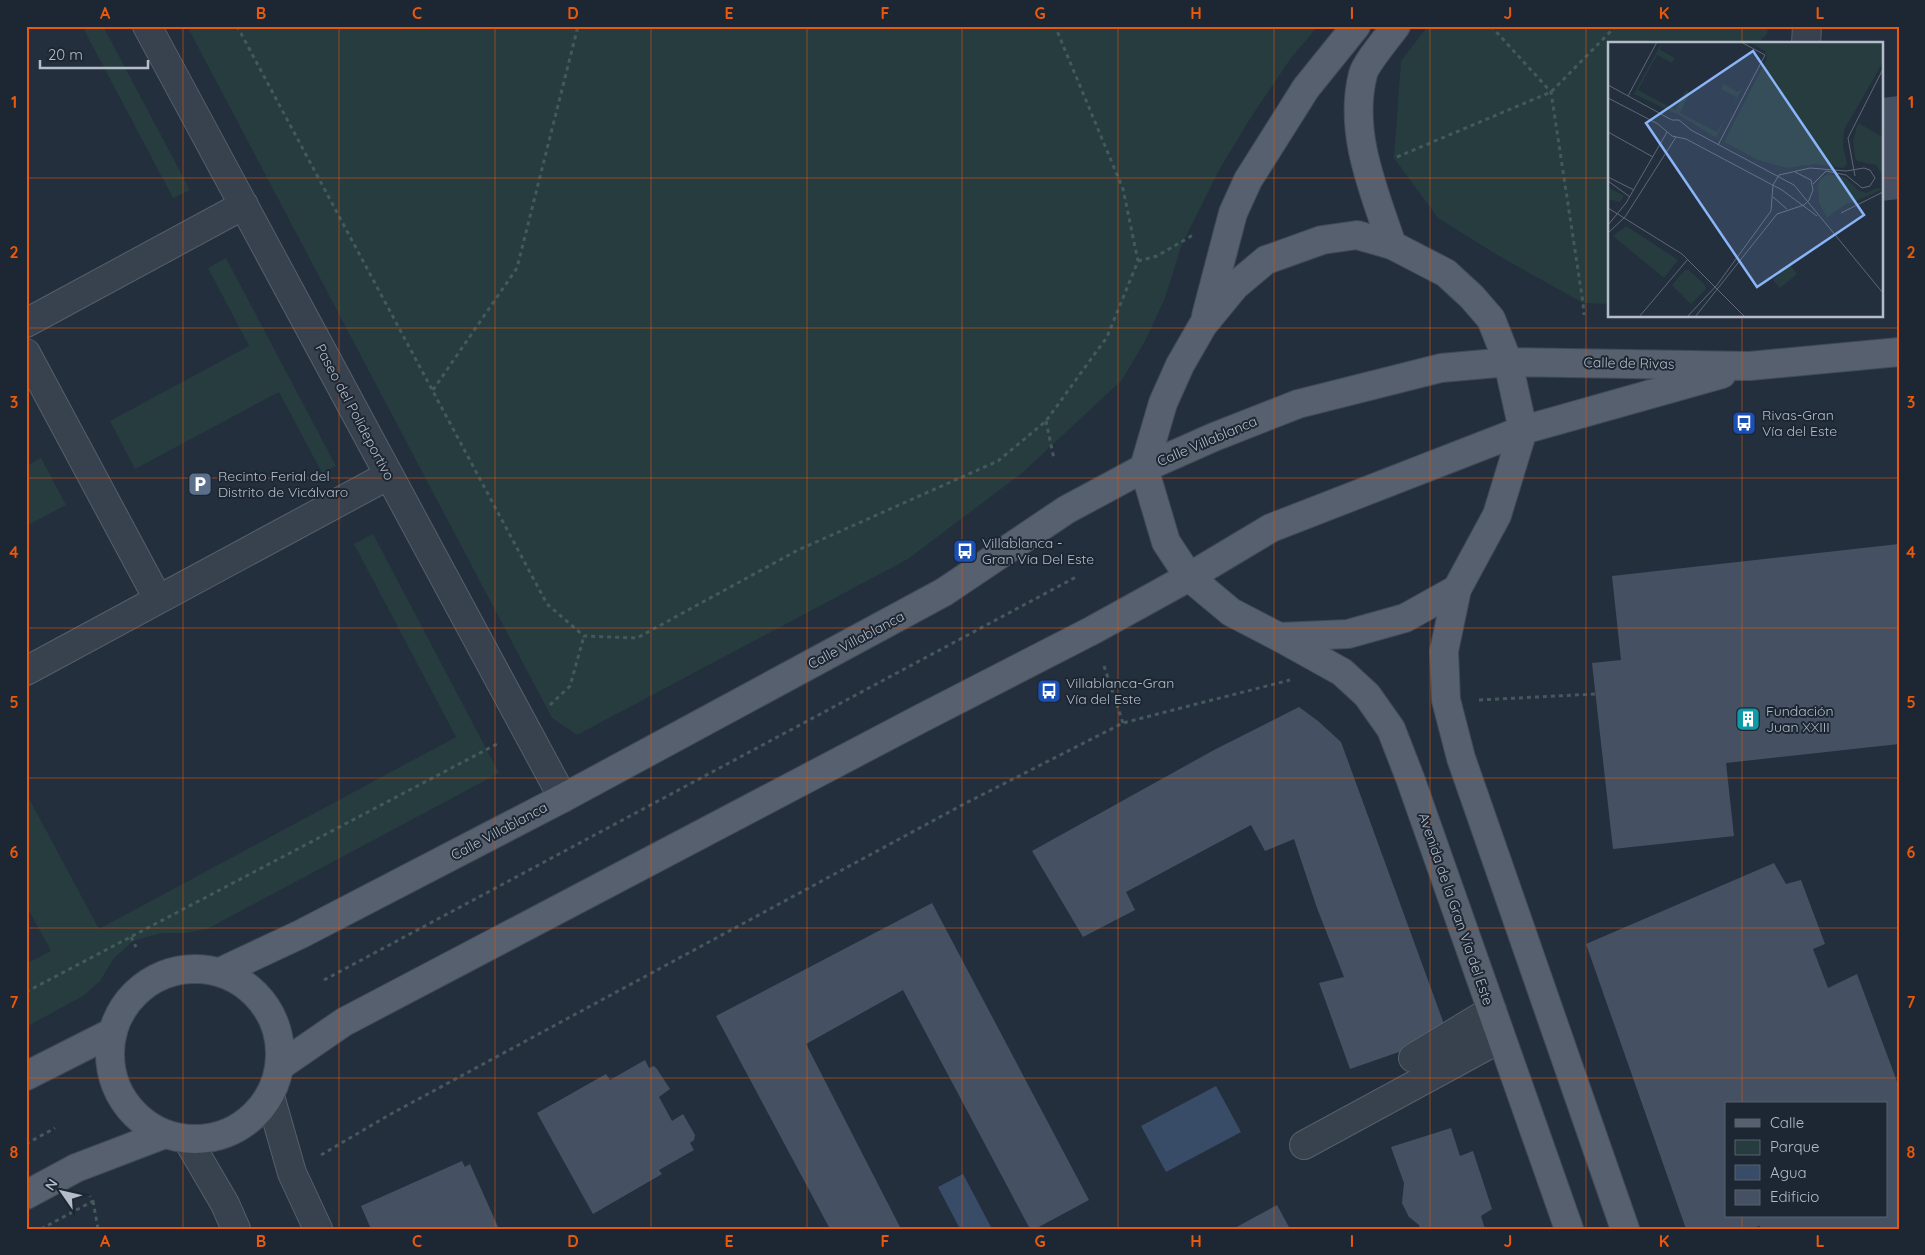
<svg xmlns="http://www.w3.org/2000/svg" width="1925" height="1255" viewBox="0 0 1925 1255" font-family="Quicksand,sans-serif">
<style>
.green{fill:#263c3f}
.water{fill:#394c67}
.building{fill:#455162;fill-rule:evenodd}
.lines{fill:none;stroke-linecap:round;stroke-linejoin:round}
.minor-casing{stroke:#565f6c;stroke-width:30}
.major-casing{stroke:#414a57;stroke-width:30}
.path{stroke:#44595c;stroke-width:3;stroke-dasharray:4 4;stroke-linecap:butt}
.minor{stroke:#38414e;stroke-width:28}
.major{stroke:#56606e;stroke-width:28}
.grid{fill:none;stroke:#e8590c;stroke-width:1;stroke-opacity:0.55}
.labels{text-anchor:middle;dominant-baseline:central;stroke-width:4;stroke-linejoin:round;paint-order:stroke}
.street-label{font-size:14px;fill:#b4bcc9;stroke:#1d2633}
.poi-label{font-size:14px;fill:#b4bcc9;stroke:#1d2633;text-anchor:start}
.inset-road{fill:none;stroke:#5e6776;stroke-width:1}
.view{fill:#8ab4f8;fill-opacity:0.15;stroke:#8ab4f8;stroke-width:2.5}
.inset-edge{fill:none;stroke:#b4bcc9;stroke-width:2.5}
.neatline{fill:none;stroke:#e8590c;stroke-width:2}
.grid-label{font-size:16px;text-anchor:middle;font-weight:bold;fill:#e8590c}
</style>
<rect width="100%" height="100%" fill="#242f3e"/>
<path class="green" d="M82,26H103L190,190L173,198Z
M187,26H1318L1291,58L1253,114L1219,170L1182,244L1165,298L1145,341L1122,380L1022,473L908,559L577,735L552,718Z
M1428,26H1768L1767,34L1757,44H1609V304L1583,303L1499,256L1438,218L1394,158L1401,61Z
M226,258L336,466L322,473L279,392L135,469L110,421L249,346L208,268Z
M41,458L66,505L26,526V466Z
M373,534L499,773L207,929L185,933H161L133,941L114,958L100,981L83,996L26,1027V964L51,951L26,905V793L99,929L456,737L354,544Z"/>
<path class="water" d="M1216,1086L1241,1132L1166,1172L1141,1126Z
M963,1174L992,1229H960L938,1187Z"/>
<path class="building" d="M1899,96V199L1881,201V98Z
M1899,544V744L1726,763L1734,836L1613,849L1592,663L1621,660L1612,576Z
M1299,707L1318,721L1341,742L1448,1035L1350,1069L1319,983L1344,977L1317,908L1294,839L1265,851L1251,825L1126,892L1135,910L1083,937L1032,851L1214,750Z
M1774,863L1786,884L1801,880L1825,944L1813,949L1828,988L1857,974L1899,1087V1229H1760V1226L1747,1229H1686L1586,944ZM1726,1104H1886V1216H1726Z
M932,903L1089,1200L1035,1229H1030L903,990L806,1044L901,1229H830L716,1016Z
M645,1060L649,1068L654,1066L657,1069L670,1089L659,1097L672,1121L683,1114L695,1135L694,1140L690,1143L694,1150L659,1170L662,1174L593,1214L537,1113L606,1074L610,1080Z
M1451,1128L1460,1156L1473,1151L1492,1209L1481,1216L1485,1229H1420L1419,1225L1409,1217L1402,1203L1404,1183L1391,1147Z
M462,1161L465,1167L470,1164L499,1229H371L361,1206Z
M1277,1205L1290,1229H1233Z"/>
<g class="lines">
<g class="minor-casing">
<path id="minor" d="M147,26L563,798
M1806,44L1807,26
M26,323L244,205
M26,353L158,599
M26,671L389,475
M1413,1058L1492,1010
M270,1096L292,1173L318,1229
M187,1139L225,1204L236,1229
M1304,1145L1501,1038"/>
</g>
<g class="major-casing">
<path id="major" d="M1392,245C1374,191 1348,132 1363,74C1366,63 1388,37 1396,26
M1206,316L1233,213L1248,180L1306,88L1356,26
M1144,468L1163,403L1180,365L1203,325L1235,286L1266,260L1322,240L1357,235L1392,245L1446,273L1472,297L1491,319L1508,362L1523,430L1497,515L1457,589L1444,651L1446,700L1461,758L1625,1229
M1144,468L1166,542L1189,577L1231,612L1279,637L1342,672L1367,695L1391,729L1410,778L1569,1229
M1279,637L1348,634L1405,618L1457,589
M110 1054a85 85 0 1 1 170 0a85 85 0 1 1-170 0Z
M220,972L301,934L563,798L944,592L1066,510L1144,468L1214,437L1298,404L1441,368L1508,362L1750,366L1899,352
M280,1066L344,1022L920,719L1093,630L1189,577L1271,528L1523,430L1722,374
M26,1076L113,1032
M26,1195L76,1168L165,1134"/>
</g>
<path class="path" d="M237,26L547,604L584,636L637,638L798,550L998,461L1046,421L1107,337L1138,261L1123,189L1055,26
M1491,26L1551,92L1583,303L1584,315
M1397,157L1551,92L1616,26
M1138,261L1157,256L1193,235
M433,390L517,268L578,26
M1046,421L1054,459
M1104,666L1123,723
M1479,700L1595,694
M550,705L570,686L584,636
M131,937L136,947
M324,980L1076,577
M26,992L497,744
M26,1144L55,1128
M321,1155L389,1115L964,804L1123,723L1290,680
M93,1201L98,1229
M41,1229L93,1201L90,1196"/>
<use href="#minor" class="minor"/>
<use href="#major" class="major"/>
</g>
<path class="grid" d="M183,26V1229M339,26V1229M495,26V1229M651,26V1229M807,26V1229M962,26V1229M1118,26V1229M1274,26V1229M1430,26V1229M1586,26V1229M1742,26V44M26,178H1609M1881,178H1899M1742,316V1104M26,328H1899M26,478H1899M26,628H1899M26,778H1899M26,928H1899M26,1078H1899M1742,1216V1229"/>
<defs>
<g id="bus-square" transform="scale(1.25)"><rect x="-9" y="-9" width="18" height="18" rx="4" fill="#1a4fb4" stroke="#1d2633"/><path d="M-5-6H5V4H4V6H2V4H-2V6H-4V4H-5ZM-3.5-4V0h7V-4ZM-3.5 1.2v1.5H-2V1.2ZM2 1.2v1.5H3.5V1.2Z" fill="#fff"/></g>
<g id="parking-square" transform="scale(1.25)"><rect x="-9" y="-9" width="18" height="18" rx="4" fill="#5c6f8a" stroke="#1d2633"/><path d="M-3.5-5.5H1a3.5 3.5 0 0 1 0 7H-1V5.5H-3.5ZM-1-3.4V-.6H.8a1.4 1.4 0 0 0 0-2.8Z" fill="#fff"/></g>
<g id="building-square" transform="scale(1.25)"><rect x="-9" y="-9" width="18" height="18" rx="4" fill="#0f9aa8" stroke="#1d2633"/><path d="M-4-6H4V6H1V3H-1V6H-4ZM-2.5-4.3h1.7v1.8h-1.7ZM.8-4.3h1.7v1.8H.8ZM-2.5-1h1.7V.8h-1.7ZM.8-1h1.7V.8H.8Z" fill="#fff"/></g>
</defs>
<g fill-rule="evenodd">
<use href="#bus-square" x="1744" y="423"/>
<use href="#parking-square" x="200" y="484"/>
<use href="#bus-square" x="965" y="551"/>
<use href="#bus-square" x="1049" y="691"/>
<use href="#building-square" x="1748" y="719"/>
</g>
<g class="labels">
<g class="street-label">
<text transform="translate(1629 363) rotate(1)">Calle de Rivas</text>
<text transform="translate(355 412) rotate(62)">Paseo del Polideportivo</text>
<text transform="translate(1207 441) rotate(-23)">Calle Villablanca</text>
<text transform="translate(856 640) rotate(-28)">Calle Villablanca</text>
<text transform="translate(499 831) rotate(-28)">Calle Villablanca</text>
<text transform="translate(1456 909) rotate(71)">Avenida de la Gran Vía del Este</text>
</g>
<g class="poi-label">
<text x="1762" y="415">Rivas-Gran<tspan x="1762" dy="16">Vía del Este</tspan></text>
<text x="218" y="476">Recinto Ferial del<tspan x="218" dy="16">Distrito de Vicálvaro</tspan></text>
<text x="982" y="543">Villablanca -<tspan x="982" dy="16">Gran Vía Del Este</tspan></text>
<text x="1066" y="683">Villablanca-Gran<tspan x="1066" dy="16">Vía del Este</tspan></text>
<text x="1766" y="711">Fundación<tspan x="1766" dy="16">Juan XXIII</tspan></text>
</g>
</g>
<g transform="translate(1608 42)">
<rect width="275" height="275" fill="#242f3e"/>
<path d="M54,0L52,8L67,16L64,21L49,13L30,48L67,68L78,48L82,51L72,71L109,90L121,71L108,96L73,74L26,52ZM140,0H275V20L236,88L235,104L239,122L235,126L208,122L178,126L150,118L116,100L159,16L157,9ZM116,42L130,50L136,43L125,64L128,55L113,47ZM250,81L275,95V134L268,123L249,119L247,115L245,99ZM221,132L238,136L250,148L258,151L269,146L275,147L244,161H239L219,176L211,161L210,144L212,137ZM0,145L16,154L12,160L0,157ZM18,184L70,218L56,236L5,194ZM182,223L189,232L172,246L165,238ZM77,228H81L97,243L98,247L83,262L64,243Z" fill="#263c3f"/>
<path class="inset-road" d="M0,43L64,78H71L83,88L186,143L275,251M20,54L49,0M0,56L50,82L64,94L78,97L174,148L209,174M0,90L45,115M110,103L157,13L133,0M171,133L202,126L238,129L256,126L262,128L267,136L262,144L254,146L238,133L218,129L205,142M247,134L240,96L275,27M0,135L26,148M0,139L22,155M165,155L179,167M0,166L74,212L137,275M233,171L275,150M0,183L18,161L59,90M0,191L17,175L68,95M31,275L80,217M79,275L109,243L163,169L165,143L171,133M87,275L169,172L196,163L201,158L205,148L203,138L187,130"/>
<path class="view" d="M145,9L256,173L149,245L38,81Z"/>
<rect width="275" height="275" class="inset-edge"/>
</g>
<rect width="1925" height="1255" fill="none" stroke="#1d2633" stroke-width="55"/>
<rect x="1725" y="1102" width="162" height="115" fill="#1d2633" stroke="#59626f"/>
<rect x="1735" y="1119" width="25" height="8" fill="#56606e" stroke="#59626f"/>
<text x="1770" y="1128" font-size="15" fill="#b4bcc9">Calle</text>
<rect x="1735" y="1140" width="25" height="15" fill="#263c3f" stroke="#59626f"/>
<text x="1770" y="1152" font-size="15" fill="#b4bcc9">Parque</text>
<rect x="1735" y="1165" width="25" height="15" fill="#394c67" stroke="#59626f"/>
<text x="1770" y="1178" font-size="15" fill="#b4bcc9">Agua</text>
<rect x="1735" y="1190" width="25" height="15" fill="#455162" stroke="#59626f"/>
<text x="1770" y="1202" font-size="15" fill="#b4bcc9">Edificio</text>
<g transform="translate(62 1192) rotate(304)" stroke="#1d2633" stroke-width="4" paint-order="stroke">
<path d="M0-4L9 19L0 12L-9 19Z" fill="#b4bcc9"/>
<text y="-8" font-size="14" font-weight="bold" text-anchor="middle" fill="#b4bcc9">N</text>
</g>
<path d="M40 60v8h108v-8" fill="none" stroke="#b4bcc9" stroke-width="2.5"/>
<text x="48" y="60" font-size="15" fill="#b4bcc9" stroke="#1d2633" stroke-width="4" paint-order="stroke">20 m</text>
<rect x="28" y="28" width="1870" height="1200" class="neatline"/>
<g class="grid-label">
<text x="105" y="19">A</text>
<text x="261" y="19">B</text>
<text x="417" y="19">C</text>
<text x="573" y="19">D</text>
<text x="729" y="19">E</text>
<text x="885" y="19">F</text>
<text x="1040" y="19">G</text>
<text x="1196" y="19">H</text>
<text x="1352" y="19">I</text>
<text x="1508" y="19">J</text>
<text x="1664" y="19">K</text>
<text x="1820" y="19">L</text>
<text x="14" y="108">1</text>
<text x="1911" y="108">1</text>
<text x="14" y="258">2</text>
<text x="1911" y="258">2</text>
<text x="14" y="408">3</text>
<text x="1911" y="408">3</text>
<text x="14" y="558">4</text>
<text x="1911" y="558">4</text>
<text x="14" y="708">5</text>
<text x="1911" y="708">5</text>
<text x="14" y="858">6</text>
<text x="1911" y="858">6</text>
<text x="14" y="1008">7</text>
<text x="1911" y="1008">7</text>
<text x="14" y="1158">8</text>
<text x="1911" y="1158">8</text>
<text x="105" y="1247">A</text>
<text x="261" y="1247">B</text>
<text x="417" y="1247">C</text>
<text x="573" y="1247">D</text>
<text x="729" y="1247">E</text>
<text x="885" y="1247">F</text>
<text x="1040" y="1247">G</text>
<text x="1196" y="1247">H</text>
<text x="1352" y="1247">I</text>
<text x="1508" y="1247">J</text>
<text x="1664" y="1247">K</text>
<text x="1820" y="1247">L</text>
</g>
</svg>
